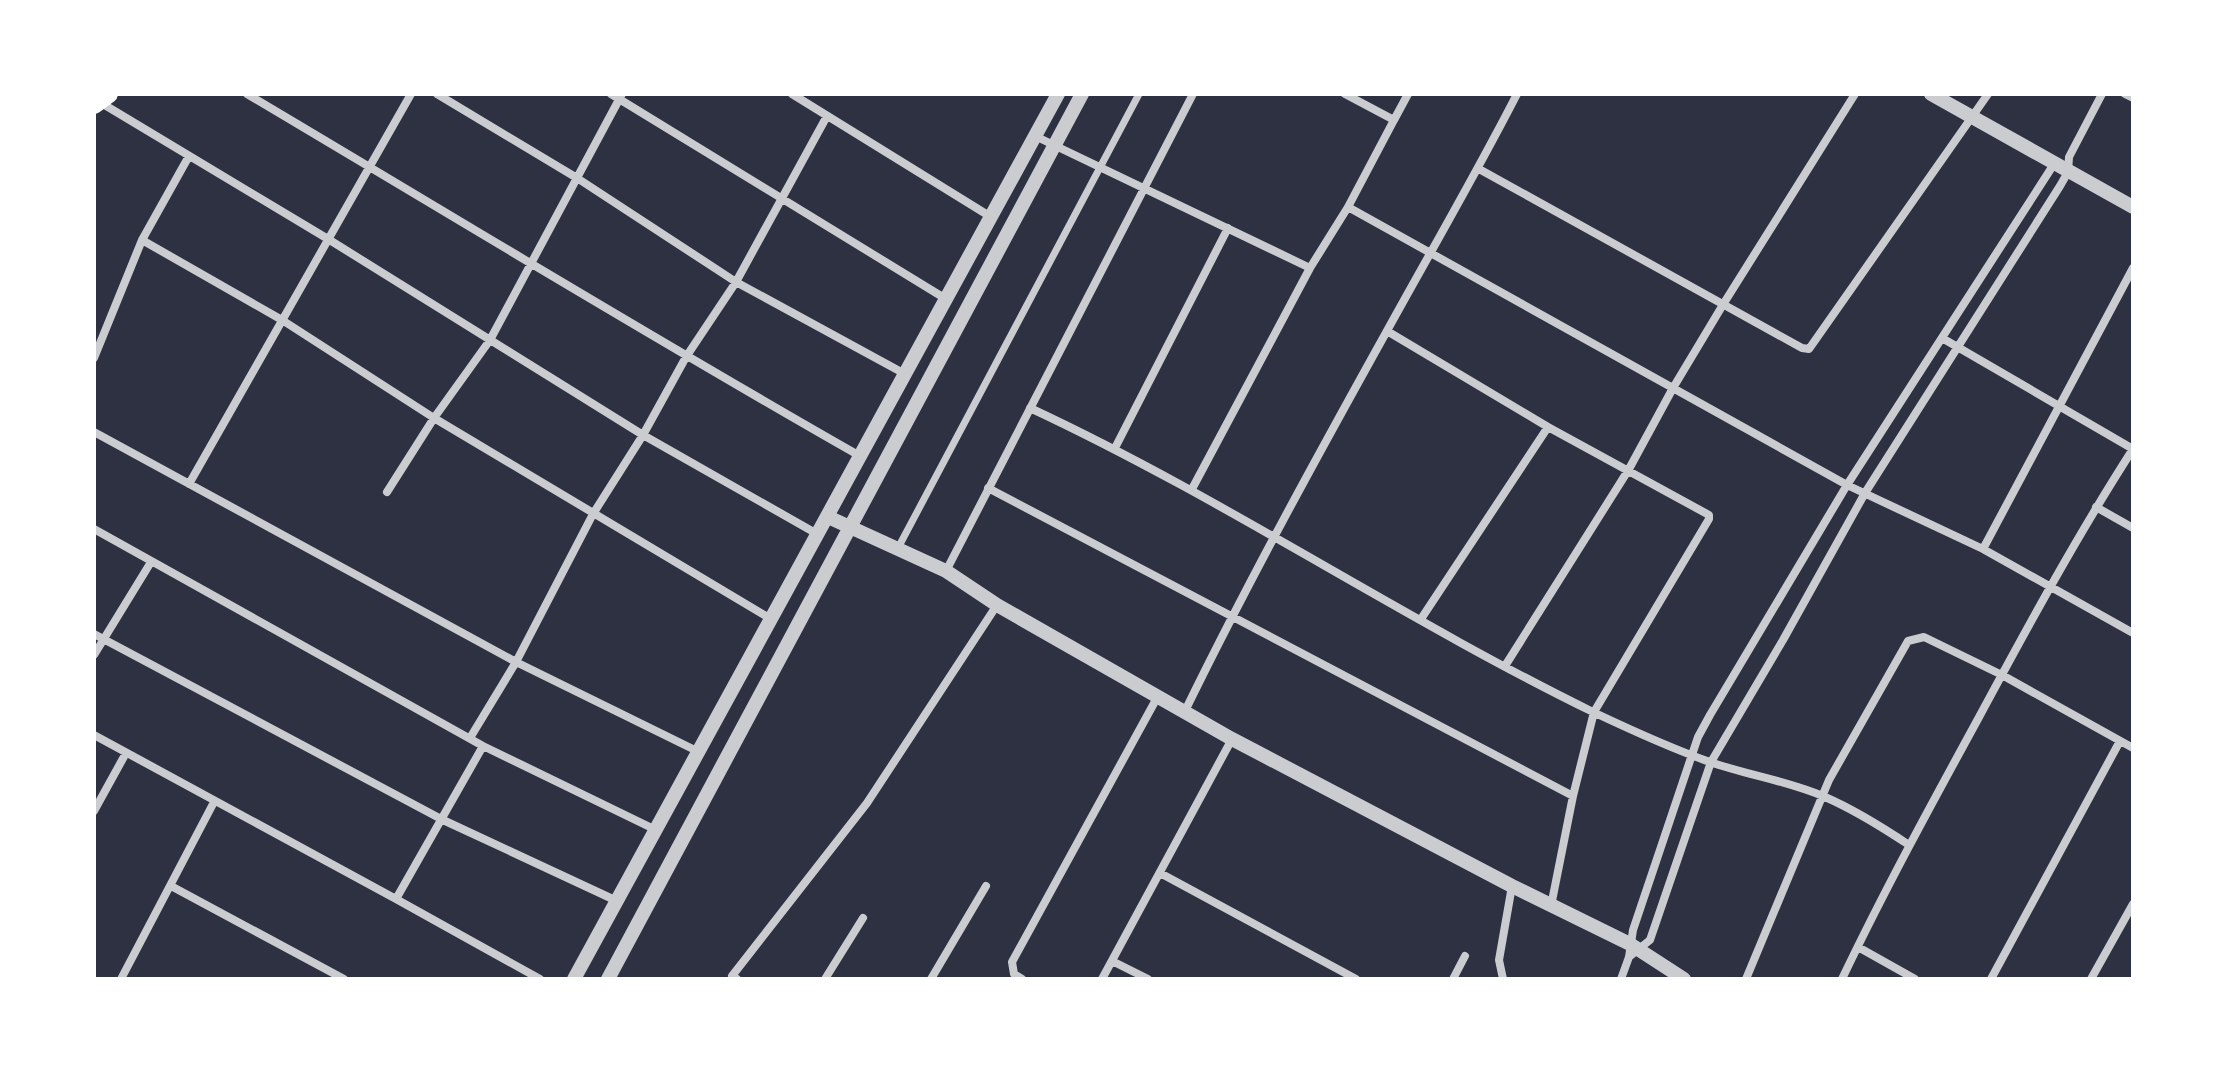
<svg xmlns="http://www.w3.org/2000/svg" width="2227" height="1073" viewBox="0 0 2227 1073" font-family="'Noto Sans',sans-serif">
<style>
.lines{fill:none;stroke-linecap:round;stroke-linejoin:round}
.pedestrian{stroke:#caccd0;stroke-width:7}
.minor{stroke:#caccd0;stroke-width:8}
.tertiary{stroke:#caccd0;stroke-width:14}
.trunk{stroke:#fff;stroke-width:18}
</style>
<rect width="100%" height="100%" fill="#2d3142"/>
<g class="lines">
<path class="pedestrian" d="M898,548L1139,94"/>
<path class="minor" d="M247,94C451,215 654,339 860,456
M437,94L577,178L736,282L905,374
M611,94L946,299
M792,94L991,217
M2125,94L2133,98
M98,101L328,239L643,435L819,535
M1394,120L1408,94
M1035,136L1310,268
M1479,169L1802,348L1809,349L1988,94
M1348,207L1847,485L1983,549L2133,633
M142,240L282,320L434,418L771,619
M1387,331L1548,427L1709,515V519L1594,712L1573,796L1551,906
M1942,338L2133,449
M94,358L142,240L189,156
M1030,408C1223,498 1401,618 1593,712C1631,730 1670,748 1710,762C1747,775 1789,781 1825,797C1855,810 1882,827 1909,845
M94,432L516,662L699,752
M1115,448L1228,228
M189,484L411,94
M988,488L1573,796
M1192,489L1310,268L1348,207L1394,120L1345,94
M387,492L434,418L490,340L622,94
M2096,507L2133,528
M94,529L483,746L656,830
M1983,549L2133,268
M946,571L1193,94
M1421,619L1548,427
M94,634L443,820L617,901
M94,655L151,562
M1505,666L1629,469L1673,388L1724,303L1855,94
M1185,711C1248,582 1318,455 1388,329C1431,251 1476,174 1517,94
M94,735L396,899L483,746
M470,738L516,662L593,514L643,435L686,357L736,282L827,116
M94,811L126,753
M1160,873L1356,979
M171,886L344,979
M396,899L540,979
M1858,947L1915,979
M1629,957L1650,940L1711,762L1783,640L1865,493L2060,186L2068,172L2069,157L2102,94
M1112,961L1148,979
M121,979L214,802
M737,979L732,976L867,803L997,605
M825,979L863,918
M931,979L986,886
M1022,979L1014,974L1012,962L1158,696
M1102,979L1232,739
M1453,979L1465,956
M1503,979L1499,960L1512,886
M1621,979L1629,957L1633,930L1698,737L1710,715L1847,485L2054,164L2057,162
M1746,979L1829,780L1908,641L1924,637L2002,675L2133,748
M1842,979C1884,891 1931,805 1978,719C2027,628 2077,536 2133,449
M1991,979L2120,741
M2091,979L2133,904"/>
<path class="tertiary" d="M1931,94L2133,207
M828,517L946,571L997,605L1232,739L1512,886L1630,944L1684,979
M574,979L1058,94
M608,979L1082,94"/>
<path class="trunk" d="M94,105L109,94"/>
</g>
<rect width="2227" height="1073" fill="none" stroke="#ffffff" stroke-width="192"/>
</svg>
